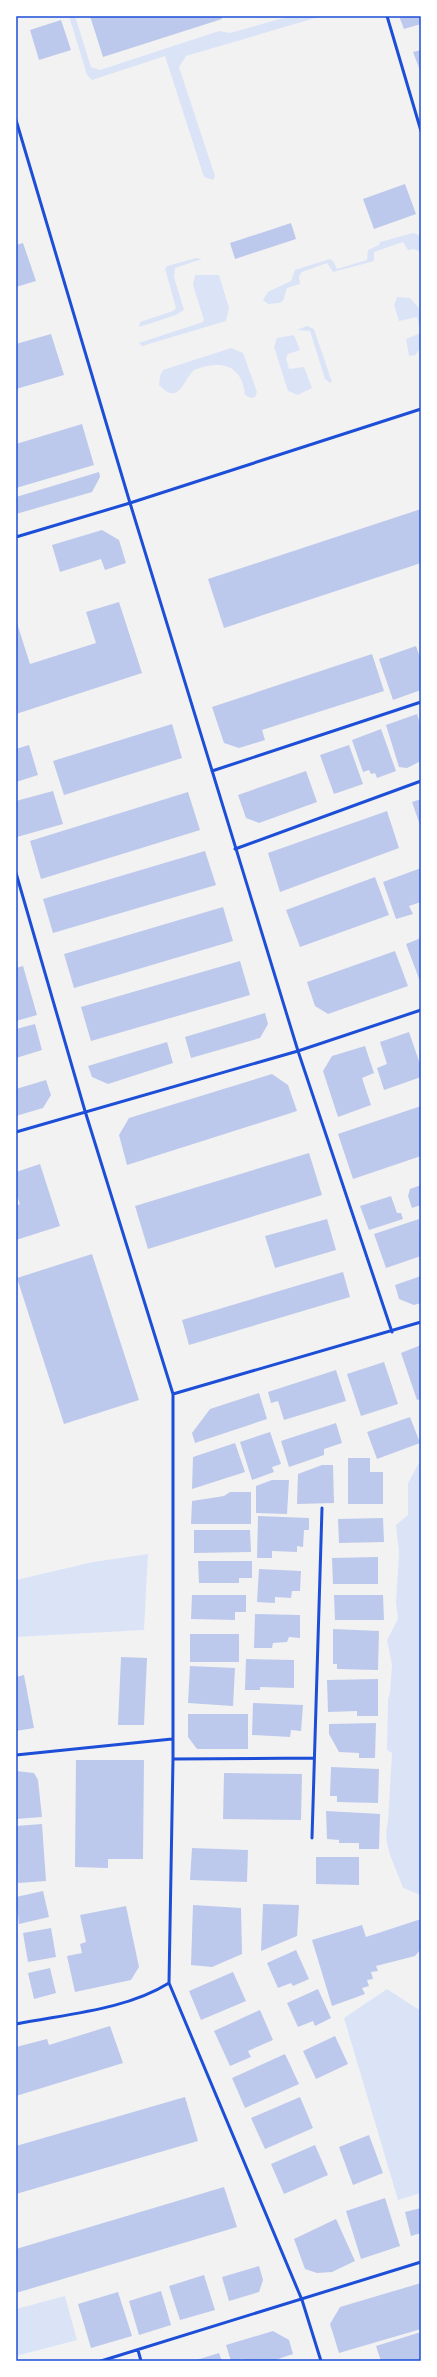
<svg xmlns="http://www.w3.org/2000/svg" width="437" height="2377" viewBox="0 0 437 2377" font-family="'Varela Round',sans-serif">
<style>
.green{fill:#dbe4f7}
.building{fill:#bdc9ec}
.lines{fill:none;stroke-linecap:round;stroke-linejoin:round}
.service{stroke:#1d4ed8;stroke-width:3}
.neatline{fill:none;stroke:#1d4ed8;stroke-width:1.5}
</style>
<rect width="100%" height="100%" fill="#f2f2f2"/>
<path class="green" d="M69,16H75L91,67L100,70L219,31L230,33L290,16H322L186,56L179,67L215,176L213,180L204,177L165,56L92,80L87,75Z
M413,233L419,235L421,233V252L414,249L408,250L403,242L374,252V261L333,272L327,263L302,272L299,276L300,284L287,288C282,302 287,303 268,304L263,300L268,292L291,281L295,270L330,259L333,261L337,269L367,260L368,250L379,245L380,242Z
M196,258L202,259L175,268L174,277L184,310L176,315L139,327L140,322L173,311L176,308L165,269L167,266Z
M195,275H219L229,308L226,321L142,346L139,343L203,322L204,320L193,285Z
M397,297L410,298L419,308L421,332L417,317L399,321L394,305Z
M307,326L314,329L332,382L330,383L325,379L310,331L297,330Z
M421,333V348L415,355L409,356L406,339Z
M294,335L300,350L288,354L286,358L289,369L304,367L312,388L298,395L288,391L274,347L277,338Z
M231,348L243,353L257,392L255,397L251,398L245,395C242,363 219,360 194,370C182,382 179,406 159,385L160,376L163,370Z
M421,1459V1895L403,1888C396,1867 381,1844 388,1822L392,1753L387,1750L388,1700L390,1693L392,1665L387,1640L398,1619L396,1602L399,1552L396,1525L408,1515V1483Z
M148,1554L144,1630L16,1637V1580L93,1562Z
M387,1989L421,2011V2193L398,2200L344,2018Z
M65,2296L77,2340L16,2356V2309Z"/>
<path class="building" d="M90,16H221L222,19L103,57Z
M399,16H421V24L404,29Z
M61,20L71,50L39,60L30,30Z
M421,50V73L413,52Z
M405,184L416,214L374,229L363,199Z
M291,223L296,239L235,259L230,243Z
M23,243L36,281L16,287V245Z
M51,334L64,375L16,389V344Z
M82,424L94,465L16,488V444Z
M99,472L100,477L92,492L16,514V497Z
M421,509V563L224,628L208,579Z
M102,530L119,540L126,563L105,570L101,559L60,572L52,545Z
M119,602L142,673L16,714V620L30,664L96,643L86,612Z
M416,646L421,660V690L393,700L379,659Z
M372,654L384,691L262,730L265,740L239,748L224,743L212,707Z
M417,714L421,727V761L407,768L399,767L386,725Z
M172,724L182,758L64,795L53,761Z
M381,729L396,771L377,778L375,773L371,774L369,770L363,772L352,740Z
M29,745L38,775L16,782V749Z
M349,745L363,784L334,794L320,755Z
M306,771L317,802L259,823L246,818L238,795Z
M53,791L63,824L17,837L16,801Z
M188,792L200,830L41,879L30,841Z
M421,799V828L412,802Z
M387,811L399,848L280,892L268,853Z
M205,851L216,885L53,933L43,899Z
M421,868V902L409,906L413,914L396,919L383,882Z
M375,877L389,915L300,947L286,910Z
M223,907L233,941L74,988L64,954Z
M421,938V984L406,944Z
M395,951L408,986L328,1014L315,1006L307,982Z
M240,961L250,995L91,1041L81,1007Z
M23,966L37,1015L16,1021V968Z
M265,1013L268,1024L260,1038L191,1058L185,1037Z
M35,1024L42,1050L16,1058V1029Z
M409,1032L421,1067V1077L384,1090L377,1068L387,1064L380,1042Z
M167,1042L173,1063L108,1084L92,1077L88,1066Z
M365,1046L374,1073L362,1078L371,1105L338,1117L323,1071L332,1056Z
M272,1074L288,1085L297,1111L127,1165L119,1135L129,1118Z
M46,1080L51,1095L43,1108L16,1116V1089Z
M421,1106V1156L353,1179L338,1134Z
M309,1153L322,1195L148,1249L135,1206Z
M40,1164L60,1226L16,1240V1206L20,1204L16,1193V1172Z
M421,1185V1205L412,1208L408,1196L410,1189Z
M391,1196L397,1213H401L403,1219L369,1230L360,1206Z
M327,1219L336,1250L275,1268L265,1236Z
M419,1219L421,1256L386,1268L374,1234Z
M92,1254L139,1400L64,1424L17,1278Z
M343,1272L350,1297L189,1345L182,1320Z
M421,1276V1303L414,1305L399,1299L395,1285Z
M421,1345V1399L417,1400L401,1353Z
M384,1362L398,1404L361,1416L347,1374Z
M336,1370L346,1401L284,1420L278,1401L271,1403L268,1392Z
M259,1393L267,1419L195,1443L192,1433L210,1409Z
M410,1417L420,1443L377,1459L367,1432Z
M336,1423L342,1443L324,1449V1455L289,1467L281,1441Z
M270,1432L281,1464L272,1467L274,1472L252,1480L240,1442Z
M235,1443L245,1472L192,1489L193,1457Z
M348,1458H370V1472H383V1504H348Z
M322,1465H333L334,1503L297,1504L298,1474Z
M272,1480H289L287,1514L256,1513V1486Z
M230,1492H251V1524H191L192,1501L224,1496Z
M258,1516L309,1518V1530H304L303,1547L297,1546V1552L272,1551V1558H257Z
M383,1518L384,1542L339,1543L338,1519Z
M194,1530H250L251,1552L194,1553Z
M378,1557V1584H333L332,1558Z
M198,1561H252V1578H239V1583H199Z
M259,1569L301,1571L300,1591H292L291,1598L275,1597V1603L257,1602Z
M192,1595H246V1612H235V1620L191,1619Z
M334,1595H383L384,1620H335Z
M255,1614L300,1615V1638L289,1637L287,1642L273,1643L272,1648H254Z
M333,1629L379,1631L378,1670L337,1669V1664H333Z
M190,1634H239V1662H190Z
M121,1657L147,1658L144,1725H118Z
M246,1659L294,1660V1688L260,1687V1690H245Z
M190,1666L235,1668L233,1706L188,1703Z
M24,1675L34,1728L16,1731V1677Z
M378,1679V1716H357V1711L328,1712L327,1680Z
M253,1703L303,1705L301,1731L291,1730L290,1737L252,1735Z
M188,1714H248V1749H197L188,1737Z
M376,1723L375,1758H359V1753L339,1752L329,1734V1724Z
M76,1760H144L143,1859H108V1868L75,1867Z
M331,1767L379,1769L378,1803L337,1802V1796H330Z
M16,1771L34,1773L38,1780L42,1817L16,1819Z
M224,1773L302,1774L301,1820L223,1819Z
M326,1811L380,1814L379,1849H359V1843H339V1840L327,1839Z
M42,1824L46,1881L18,1883L16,1826Z
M192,1848L248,1850L247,1882L190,1880Z
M316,1857H359V1885L316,1884Z
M43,1891L49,1917L19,1924L16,1897Z
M263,1904L299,1905L297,1936L261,1951Z
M193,1905L241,1908L242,1954L212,1967L191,1965Z
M126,1906L139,1967L131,1980L75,1992L67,1956L82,1953L80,1944L86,1942L80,1915Z
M421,1919V1949L415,1956L376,1966L378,1971L371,1972L373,1979L367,1980L369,1986L362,1988L365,1994L332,2006L312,1940L362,1925L366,1937Z
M51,1928L56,1957L28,1962L23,1933Z
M296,1950L309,1979L293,1986L291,1983L278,1988L267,1963Z
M50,1968L56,1993L34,1999L28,1973Z
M233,1972L246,2001L201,2020L189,1991Z
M318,1989L331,2018L315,2026L313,2021L298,2027L287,2003Z
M260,2010L273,2040L248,2051L251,2057L230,2066L214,2031Z
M110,2026L123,2063L16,2096V2047L47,2039L49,2045Z
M335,2036L348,2064L316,2079L303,2051Z
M285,2054L299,2084L245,2108L232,2078Z
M185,2097L198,2141L16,2194V2146Z
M300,2097L313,2128L265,2149L251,2118Z
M369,2135L383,2173L353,2185L339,2147Z
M315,2145L328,2175L284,2194L271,2164Z
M224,2187L237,2227L16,2293V2249Z
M385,2198L400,2246L361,2259L346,2211Z
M421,2208V2233L411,2236L405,2212Z
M336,2219L355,2261L332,2272L317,2273L305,2269L294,2239Z
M259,2266L263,2280L259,2292L229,2301L222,2277Z
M204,2275L215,2310L180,2320L169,2286Z
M421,2283V2329L339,2353L330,2324L340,2307Z
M161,2291L171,2325L139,2335L129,2301Z
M118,2292L132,2336L91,2348L78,2304Z
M273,2331L289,2340L293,2354L272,2361H244L243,2359L231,2361L226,2345Z
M421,2332V2361H381L376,2346Z
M219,2353L222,2361H193Z"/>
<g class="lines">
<path class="service" d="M387,16L421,131
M16,120L130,503L298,1051L392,1332
M16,537L130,503L421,409
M212,771L421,702
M235,849L421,781
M16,873L85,1111L173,1394V1759L169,1983L302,2300L321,2361
M16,1132L298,1051L421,1010
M173,1394L421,1322
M16,1755L172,1739
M173,1759L314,1758
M312,1838L322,1508
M16,2024C66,2014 126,2010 169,1983
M138,2350L141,2361
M101,2361L421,2262"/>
</g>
<rect width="437" height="2377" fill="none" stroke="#ffffff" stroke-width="34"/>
<rect x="17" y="17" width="403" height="2343" class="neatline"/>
</svg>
